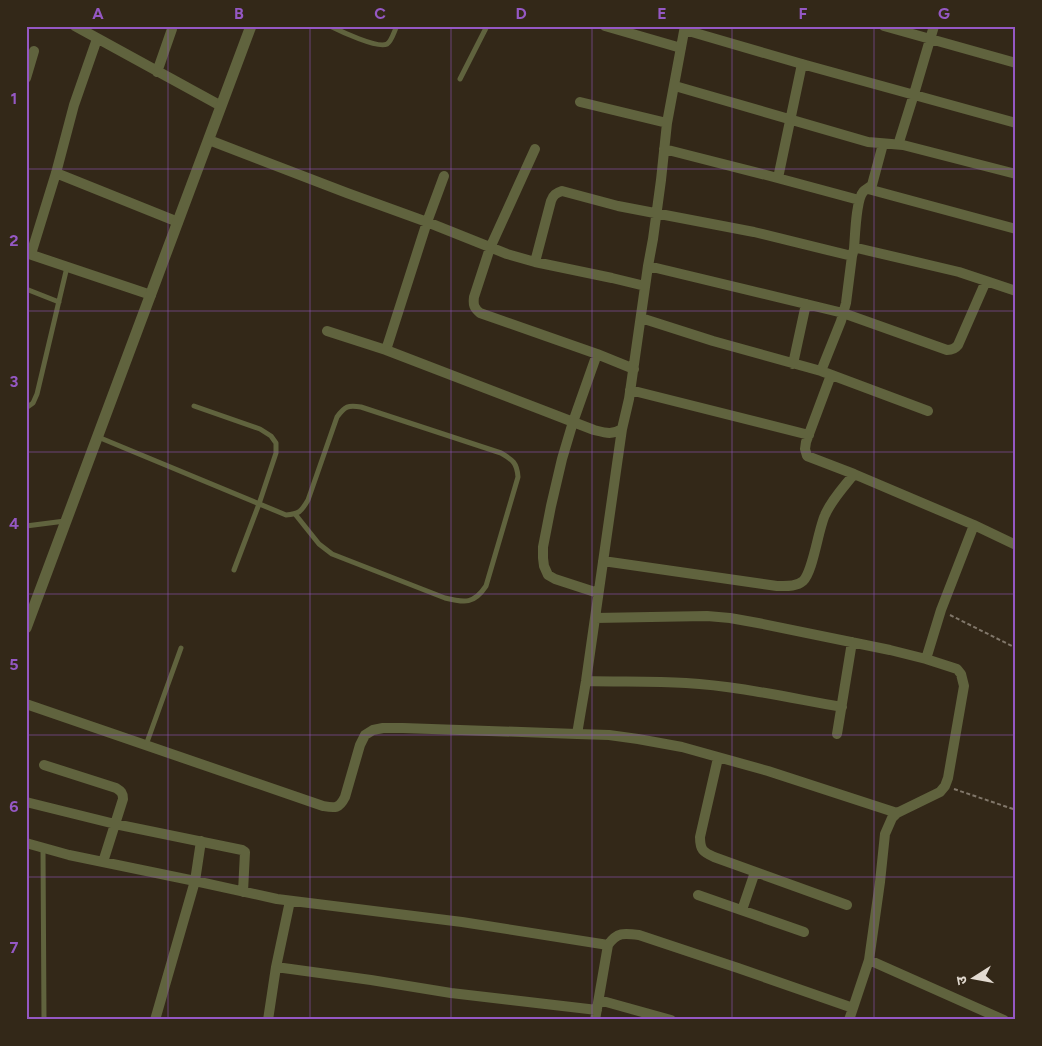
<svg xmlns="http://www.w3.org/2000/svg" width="1042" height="1046" viewBox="0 0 1042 1046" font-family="Figtree,'Noto Sans Devanagari',sans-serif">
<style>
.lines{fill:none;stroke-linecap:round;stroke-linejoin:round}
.path{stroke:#81776a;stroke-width:2;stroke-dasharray:4 2.5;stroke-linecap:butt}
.service{stroke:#60633e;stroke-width:5}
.minor{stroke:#60633e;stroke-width:10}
.tertiary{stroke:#60633e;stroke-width:11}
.grid{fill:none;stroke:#9558c4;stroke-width:1;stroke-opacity:0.55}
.neatline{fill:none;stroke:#9558c4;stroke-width:2}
.grid-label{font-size:16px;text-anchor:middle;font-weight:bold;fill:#9558c4}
</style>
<rect width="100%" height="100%" fill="#332818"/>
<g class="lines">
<path class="path" d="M950,615L1016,648
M954,789L1016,810"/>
<path class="service" d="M330,26C340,31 378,49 387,44C392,41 394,31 397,26
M460,79L487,26
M26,289L59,302
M194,406L260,429L271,436L276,443V453L259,504L234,570
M26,408L33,403L37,394L67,267
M98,437L286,515C299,514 301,512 308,500L337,417C345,406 348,405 361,407L501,453C513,460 517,463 518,477L486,586C474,604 465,603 445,598L332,554L319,544L295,514
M26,526L65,521
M146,745L181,648
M43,848L44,1020"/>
<path class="minor" d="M75,26L221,106
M605,26L681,48
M884,26L1016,63
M685,30L802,64L1016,123
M157,72L172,29V26
M26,78L34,51
M675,86L868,142L903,145L1016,174
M580,102L667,123
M209,140L347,193L427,222L507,254L535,262L612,278L645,286
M897,144L899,142L914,94L934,26
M535,149L490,248L474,297C473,305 474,308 480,313L597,354L634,369
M664,149L770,176L859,200
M56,173L178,222
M778,178L802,64
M868,189L1016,229
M854,249C855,237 856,200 863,192C865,189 869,188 872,185L883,144
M26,253L151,295
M31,254L56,173L74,105L97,39
M535,262L551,201C553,195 556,193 562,191L618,206L754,232L852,256
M648,266L843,313L947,350C952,350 955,349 958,345L986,281
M641,318L713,341L821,371L928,411
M327,331L386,350L594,430C606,433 612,435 622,429L629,399L648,266L653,239L661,180L667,123L685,26
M386,350L427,222L444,176
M597,354L573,422L562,459L551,506L543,547V558L544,566L548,575L555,579L598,593
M793,364L806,304
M821,371L841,321L846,303L852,256L854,249L857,248L959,272L1016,291
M831,375L806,442L805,449L807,456L854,474L974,525L1016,545
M630,390L809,435
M603,561L777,586C786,586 796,587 803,581C813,572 818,530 825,515C832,499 844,487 854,474
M595,618L707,616L730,618L758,623L890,650L926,659L957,669L961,674L964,686L948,778L945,786L940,792L897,813L892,818L885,834L880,882L869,960L849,1020
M926,659L941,610L974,525
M586,681C619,682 653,681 686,683C738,686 790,698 842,707
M26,704L323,806C335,808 339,809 345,797L360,745L365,735L373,730L383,728H403L577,734L609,735L638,739L682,747L768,771L897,813
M577,734L586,681L622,429
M837,734L852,642
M718,758L700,837C700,850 703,852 714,857L847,905
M44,765L116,788C121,791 123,793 123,799L103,862
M26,802L115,824L242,850L245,852L243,892
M26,843L69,855L195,881L277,899L462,922L608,945
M698,895L804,932
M742,910L755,872
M869,960L1004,1020
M276,967L371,980L451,993L597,1010
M599,1000L671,1020
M155,1020L195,881L201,841
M268,1020L276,967L290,901
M595,1020L608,945C617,932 624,933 639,935L738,968L853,1008"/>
<path class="tertiary" d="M26,628L251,26"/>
</g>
<path class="grid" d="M168,26V1020M310,26V1020M451,26V1020M592,26V1020M732,26V1020M874,26V1020M26,169H1016M26,311H1016M26,452H1016M26,594H1016M26,735H1016M26,877H1016"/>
<rect width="1042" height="1046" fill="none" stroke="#332818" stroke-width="55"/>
<g transform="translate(974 978) rotate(259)" stroke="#332818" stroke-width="4" paint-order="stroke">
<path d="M0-4L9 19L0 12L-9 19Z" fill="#e3dbd1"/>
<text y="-8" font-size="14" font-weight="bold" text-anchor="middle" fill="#e3dbd1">उ</text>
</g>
<rect x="28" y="28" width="986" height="990" class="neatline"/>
<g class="grid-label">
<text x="98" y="19">A</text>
<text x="239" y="19">B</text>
<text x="380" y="19">C</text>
<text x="521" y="19">D</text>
<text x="662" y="19">E</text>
<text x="803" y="19">F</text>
<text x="944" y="19">G</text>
<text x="14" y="104">1</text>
<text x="14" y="246">2</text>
<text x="14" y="387">3</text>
<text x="14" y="529">4</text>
<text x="14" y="670">5</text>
<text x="14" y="812">6</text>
<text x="14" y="953">7</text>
</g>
</svg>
